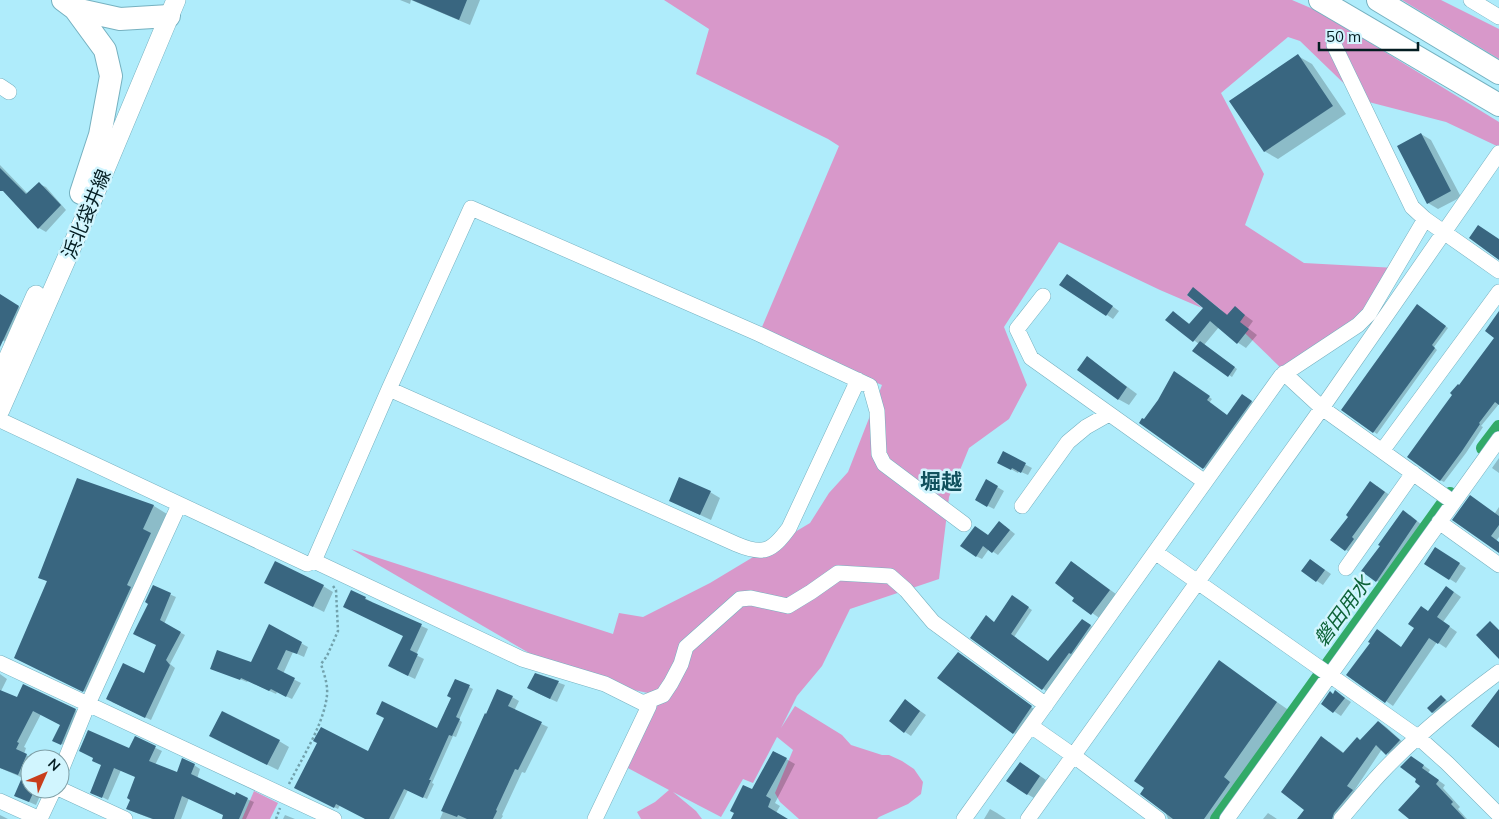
<svg xmlns="http://www.w3.org/2000/svg" width="1499" height="819" viewBox="0 0 1499 819" font-family="Mulish,'Noto Sans JP',sans-serif">
<style>
.green{fill:#d898ca}
.shadow{fill:#0003}
.lines{fill:none;stroke-linecap:round;stroke-linejoin:round}
.canal{stroke:#32aa68;stroke-width:14}
.building{fill:#396680}
.minor-casing{stroke:#76b1c0;stroke-width:16}
.major-casing{stroke:#76b1c0;stroke-width:20}
.highway-casing{stroke:#76b1c0;stroke-width:24}
.path{stroke:#72a2ad;stroke-width:2.5;stroke-dasharray:2.5 2.5;stroke-linecap:butt}
.minor{stroke:#fff;stroke-width:15}
.major{stroke:#fff;stroke-width:19}
.highway{stroke:#fff;stroke-width:22}
.labels{text-anchor:middle;dominant-baseline:central;stroke-width:5;stroke-linejoin:round;paint-order:stroke}
.street-label{font-size:19px;fill:#041d22;stroke:#d1f5fe}
.water-label{font-size:20px;font-style:italic;fill:#0e6338;stroke:#d1f5fe}
.quarter-label{font-size:21px;font-weight:bold;fill:#10505d;stroke:#d1f5fe}
</style>
<rect width="100%" height="100%" fill="#afecfb"/>
<path class="green" d="M664,0H1292L1320,12L1499,122V147L1446,122L1361,100L1300,41L1288,37L1221,93L1264,174L1245,225L1304,263L1396,268L1375,304L1282,369L1220,309L1193,288L1187,295L1202,308L1160,290L1059,242L1004,327L1027,385L1009,419L969,448L949,497L939,579L850,609L822,666L797,696L781,728L795,706L842,735L851,745L882,755H889L902,761L914,769L923,782L921,794L908,804L879,817L877,819H799L780,802L775,793L793,750L777,737L753,783L743,779L721,817L673,792L696,811L702,819H641L637,812L655,802L669,790L626,767L657,706L648,693L605,684L560,671L351,549L613,634L619,613L643,617L710,583L810,523L829,493L848,472L882,385L759,334L839,146L828,139L696,74L709,29Z
M1402,0H1441L1499,29V59Z
M254,791L278,803L270,819H242Z"/>
<path class="shadow" d="M400,0H480L470,25L411,0L410,4Z
M1298,56L1312,64L1346,114L1278,159L1264,151Z
M1421,134L1431,140L1461,197L1438,209L1428,203Z
M0,165L28,194L39,184L46,187L66,210L46,232L39,228L0,187Z
M1074,279L1119,311L1113,319L1082,298Z
M1193,289L1229,316L1235,308L1253,321L1248,328L1257,335L1246,348L1237,342L1219,327L1204,345L1237,369L1232,377L1194,351L1199,344L1167,320L1173,312L1191,325L1205,308Z
M0,296L29,313L13,346L0,339Z
M1420,307L1448,328L1434,347L1437,350L1377,434L1342,410Z
M1499,313V404L1481,426L1483,427L1466,453L1444,482L1440,480L1460,386L1496,338Z
M1097,364L1137,394L1129,405L1118,399Z
M1177,374L1212,399L1209,403L1228,416L1246,397L1254,403L1207,470L1144,421Z
M1003,453L1032,468L1028,475L1019,471L1018,473L998,462Z
M1499,458V473L1492,468Z
M78,480L154,506L167,514L98,698L15,658L48,582L39,577Z
M987,481L1004,491L994,509L976,500Z
M1377,486L1391,496L1352,554L1332,540Z
M710,492L720,498L711,520L681,506Z
M1499,507V537L1496,541L1499,543V552L1454,520L1495,513Z
M1410,515L1423,526L1383,585L1363,571Z
M1005,526L1015,534L998,555L989,549L982,559L976,556L989,536Z
M1442,553L1466,568L1456,583L1426,564Z
M1311,560L1331,574L1323,585L1317,581Z
M1072,562L1120,597L1102,620L1074,600L1076,598Z
M323,586L333,592L324,612L276,588Z
M153,587L176,597L164,624L185,635L170,664L175,668L151,720L112,702L144,675L158,645L149,604Z
M1454,592L1461,597L1443,622L1457,632L1446,648L1437,642L1393,706L1386,701L1402,648L1429,612Z
M365,598L372,602L371,603L428,629L416,655L424,659L415,679L396,670L404,636L351,610Z
M1016,599L1032,610L1014,637L1049,662L1086,622L1094,628L1046,691L972,637L995,623Z
M270,626L308,647L304,657L293,652L283,674L301,683L292,699L277,692L276,694L248,681L247,682L212,668L252,663Z
M961,655L1034,709L1016,734L1013,733Z
M1219,662L1290,711L1237,786L1243,790L1223,819H1168L1165,811Z
M0,674L7,679L1,691L17,699L75,710L83,714L69,748L54,740L62,725L41,714L24,747L26,748L24,754L34,759H30V789H43L36,805L22,799L23,778L0,768Z
M535,674L565,685L557,702L535,692Z
M455,680L473,689L459,720L462,722L456,737L453,736L432,783L434,784L427,799L408,790L394,819H367L340,805L338,809L296,788L368,753L437,730L452,697Z
M1334,695L1342,696L1351,702L1341,716L1323,704Z
M1441,696L1452,705L1439,716L1432,712Z
M512,697L519,701L514,711L548,727L525,773L522,772L502,815L503,816L501,819H440L485,714L487,715Z
M912,705L926,715L911,736L905,732Z
M1379,722L1386,727L1406,745L1394,758L1382,749L1354,791L1359,795L1340,819H1298L1306,810L1329,742L1344,753L1361,741Z
M135,738L162,751L155,765L178,773L194,765L200,769L197,779L235,797L247,799L254,802L246,819H223L225,815L189,798L181,819H152L134,812L128,809L137,777L121,770L108,800L92,792L129,750Z
M279,741L289,747L278,770L221,742Z
M774,752L795,764L775,803L780,806L776,813L786,819H733L753,791Z
M1419,762L1430,770L1428,773L1445,785L1443,788L1460,807L1458,809L1467,819H1411L1422,785Z
M1027,767L1046,780L1034,798L1027,794Z
M990,809L997,813L1006,819H984Z
M1268,813L1277,819H1263Z
M0,815L8,819H0Z
M285,815L295,819H283Z"/>
<g class="lines">
<path class="canal" d="M1483,448L1499,427
M1217,819L1450,494"/>
</g>
<path class="building" d="M412,0H467L459,20Z
M1298,54L1333,106L1264,152L1229,101Z
M1421,133L1451,191L1427,204L1397,146Z
M0,168L26,194L39,182L61,205L38,229L3,191H0Z
M1478,225L1499,239V260L1469,238Z
M1067,274L1113,306L1106,316L1059,285Z
M1193,287L1227,315L1235,306L1245,315L1240,322L1249,329L1237,344L1210,321L1193,342L1165,320L1173,311L1189,324L1203,308L1187,295Z
M0,294L19,306L0,347Z
M1417,304L1446,326L1432,345L1435,348L1373,433L1341,410Z
M1499,311V405L1495,402L1479,423L1480,424L1462,451L1440,481L1407,457L1441,410L1452,395L1450,393L1458,384L1459,385L1494,338L1485,331Z
M1200,341L1235,367L1228,377L1192,351Z
M1087,356L1127,387L1118,400L1077,370Z
M1174,371L1210,396L1207,400L1227,415L1242,394L1252,401L1203,469L1139,423L1142,418L1144,419L1158,400Z
M1003,451L1026,463L1021,473L1012,468L1011,470L997,463Z
M679,477L711,491L700,515L669,501Z
M77,478L154,505L143,529L151,533L127,585L131,587L83,692L14,658L47,581L38,578Z
M986,479L998,486L987,507L975,500Z
M1370,481L1385,492L1352,537L1354,539L1345,551L1330,540L1348,517L1346,515Z
M1470,495L1499,516V525L1491,536L1499,542V553L1452,520Z
M1403,510L1417,521L1376,582L1361,571L1380,546L1378,545Z
M999,521L1010,530L992,553L983,546L976,557L960,546L975,526L988,535Z
M1435,547L1460,563L1449,580L1424,564Z
M1310,559L1325,570L1316,582L1301,571Z
M275,561L324,585L313,607L264,583Z
M1071,561L1110,590L1091,615L1072,601L1074,598L1055,583Z
M153,585L171,593L160,620L181,632L166,660L170,665L145,718L106,699L123,663L144,673L156,645L133,634L148,604L145,602Z
M1446,586L1454,592L1437,617L1450,626L1438,644L1429,638L1385,703L1346,675L1370,643L1368,642L1377,629L1401,647L1414,628L1408,624L1421,606L1428,611Z
M351,590L366,597L365,599L422,624L410,650L418,654L408,676L388,666L403,636L343,607Z
M1012,595L1029,607L1011,634L1048,661L1082,619L1091,625L1071,654L1069,653L1042,690L970,638L986,615L994,622Z
M1490,621L1499,630V659L1476,635Z
M269,624L302,642L297,654L286,650L277,669L295,678L286,697L271,689L269,691L241,678L240,680L210,669L217,650L251,662Z
M958,652L1032,706L1013,734L937,678Z
M1219,660L1277,702L1224,777L1230,782L1204,819H1173L1140,794L1144,788L1134,781Z
M535,673L559,681L550,699L527,688Z
M455,679L470,685L456,717L460,719L452,736L449,735L429,780H431L423,798L404,789L389,819H365L336,804L334,808L294,788L317,743L313,741L321,727L368,751L384,718L376,714L382,701L437,728L451,698L447,696Z
M23,684L76,709L61,745L52,741L60,725L33,711L17,742L19,743L16,749L27,754L18,775L0,768V690L17,697Z
M497,689L513,696L508,706L542,722L518,770L515,769L496,810L497,811L493,819H467L458,815L457,817L441,811L485,713L486,714Z
M1499,689V748L1471,726Z
M1335,690L1345,698L1333,713L1321,704L1330,691L1333,694Z
M1441,695L1446,700L1432,713L1427,708Z
M905,699L920,711L904,733L889,721Z
M222,711L280,740L267,765L209,736Z
M1378,721L1400,740L1386,755L1376,745L1347,786L1353,790L1334,813L1332,819H1297L1304,810L1281,792L1321,736L1343,753L1357,737L1360,740Z
M88,730L129,748L135,736L156,746L149,761L177,772L182,758L195,764L191,774L235,795L236,792L248,798L239,819H222L223,815L182,796L174,819H153L126,809L130,800L127,798L135,777L114,768L102,798L90,793L101,765L92,761L93,758L79,751Z
M773,751L787,758L766,796L771,799L768,807L788,819H731L734,813L730,811L743,785L752,789Z
M1411,756L1424,765L1422,768L1439,780L1436,784L1453,802L1451,804L1465,819H1409L1398,810L1420,786L1415,782L1416,779L1400,767Z
M30,759V789H35L29,802L14,796Z
M1020,762L1040,776L1027,795L1006,781Z"/>
<g class="lines">
<g class="minor-casing">
<path id="minor" d="M1471,0L1499,17
M1334,45L1412,207L1425,219L1499,271
M0,86L9,92
M1043,296L1017,329L1031,358L1205,482
M1284,373L1322,408L1453,502
M389,389L736,544C764,556 772,551 789,528L858,380
M0,420L307,564L314,561L522,659L605,684L649,706L595,819
M1382,451L1499,292
M1022,506L1068,442L1086,427L1109,414
M1439,522L1499,565
M1155,552L1419,738L1447,763L1499,815
M314,561L389,389L471,208L759,334L870,386L877,411L879,454L884,464L964,524
M1346,568L1413,473
M0,663L334,819
M643,703L663,695L671,683L681,664L686,647L740,599L751,598L788,606L811,592L838,573L890,576L906,590L933,622L1046,705
M1031,726L1074,756L1158,819
M60,773L88,704L179,505
M60,789L125,819
M0,801L40,819
M40,819L54,789
M964,819L1281,376L1358,325L1369,314L1425,219
M1028,819L1322,408L1499,153
M1227,819L1499,439
M1341,819C1354,804 1366,789 1379,775C1414,737 1457,703 1499,672"/>
</g>
<g class="major-casing">
<path id="major" d="M0,377L36,295
M0,410L91,203L176,0"/>
</g>
<g class="highway-casing">
<path id="highway" d="M63,0L75,9L105,50L111,76L100,135L81,193
M1320,0L1499,105
M1378,0L1499,73
M75,9L120,19L169,16"/>
</g>
<path class="path" d="M289,784C302,758 324,724 327,695C328,684 324,674 321,664L327,656L338,631L336,590L333,586
M276,819L280,808"/>
<use href="#minor" class="minor"/>
<use href="#major" class="major"/>
<use href="#highway" class="highway"/>
</g>
<g class="labels">
<g class="street-label">
<text transform="translate(86 214) rotate(-67)">浜北袋井線</text>
</g>
<g class="water-label">
<text transform="translate(1342 611) rotate(-54)">磐田用水</text>
</g>
<g class="quarter-label">
<text x="941" y="481">堀越</text>
</g>
</g>
<g transform="translate(45 774) rotate(45)"><circle r="24" fill="#d1f5fe" stroke="#7f9fa6"/>
<path d="M0-4L9 19L0 12L-9 19Z" fill="#c83e1c"/>
<text y="-8" font-size="14" font-weight="bold" text-anchor="middle" fill="#041d22">N</text>
</g>
<path d="M1319 42v8h99v-8" fill="none" stroke="#041d22" stroke-width="2.5"/>
<text x="1326" y="42" font-size="15" fill="#041d22" stroke="#d1f5fe" stroke-width="4" paint-order="stroke">50 m</text>
</svg>
